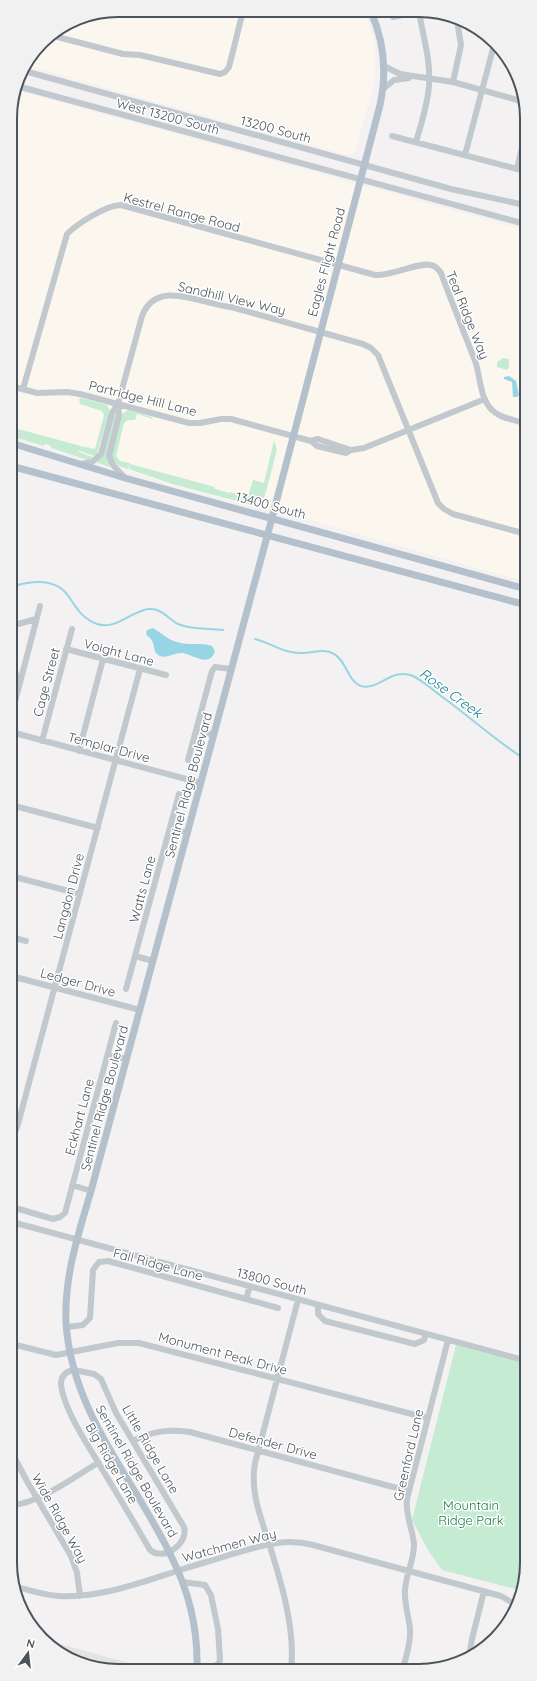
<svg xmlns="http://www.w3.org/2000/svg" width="537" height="1681" viewBox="0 0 537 1681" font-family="Quicksand,sans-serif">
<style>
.commercial{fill:#fbf7ee}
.education{fill:#e4e2e2}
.green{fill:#c5ebd3}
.water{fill:#97d5e4}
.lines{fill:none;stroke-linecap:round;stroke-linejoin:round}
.stream{stroke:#97d5e4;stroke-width:2}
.minor{stroke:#c1c8ce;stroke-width:6}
.major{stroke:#b4c1cc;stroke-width:7}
.labels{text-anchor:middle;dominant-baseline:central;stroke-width:3;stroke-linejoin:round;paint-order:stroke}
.street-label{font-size:13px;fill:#4b545d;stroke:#fff}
.park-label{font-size:13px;fill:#22784b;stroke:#fff}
.water-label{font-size:14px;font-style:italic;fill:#1b8098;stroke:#fff}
.rim{fill:none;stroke:#4b545d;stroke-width:2}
</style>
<rect width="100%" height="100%" fill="#f3f1f1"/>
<path class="commercial" d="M118,10L364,12L372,33L375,48V80L355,152L350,155H346L25,65L46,37L77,18Z
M16,90L525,230L526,582L300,517L247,505L171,485L120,467H109L11,436L10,110Z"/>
<path class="education" d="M42,1639L150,1669H97Z"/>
<path class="green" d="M503,358L509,359V368L507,370L497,367V362Z
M81,398L107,405L110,410L97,454L94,456L80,451L81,446L95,449L104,415L102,411L80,404L79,399Z
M128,410L152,417L153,419L137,414L135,420H128L124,423L116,456L120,461L130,463L128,469C118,466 112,464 111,453L122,414Z
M114,414L117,415L107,457L110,465L109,467L96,462Z
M11,427L81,446L79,452L95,458L88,460L51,448V446L45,444L44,446L11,436Z
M274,440L277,450L265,495L263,499L262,497L255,502L256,504L252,505L172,484L129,469L130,464L215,487V489L229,493V492L248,496L253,480L264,483Z
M456,1345L527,1364V1570L522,1591L442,1570L428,1550L412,1520Z"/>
<path class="water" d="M509,376L516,381L519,395L517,397H513L512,382L504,379V377Z
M153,628C162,633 168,640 177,642C189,646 200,642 212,646L215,651C210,668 193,655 183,653C174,652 166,660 158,655C153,651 155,646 152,641C151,638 148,637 146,634L147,630Z"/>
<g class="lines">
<path class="stream" d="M11,587C30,581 56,577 69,597C77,609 83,619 97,624C118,630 130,611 149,609C162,608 168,619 178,624C191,630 209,628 223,630
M255,639C271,643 285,654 302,653C313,653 324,648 334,654C347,661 347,681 361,686C379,691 391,667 413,676C423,681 432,689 441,696C469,716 496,741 526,760"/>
<path class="minor" d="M393,17L416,12
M50,35L123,54L140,55L220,74L225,72L229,67L243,11
M384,66L400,74L453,82L525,102
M21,70L451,189L525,205
M453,82L461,45L457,21
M17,86L525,224
M383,89L394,80L409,78
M392,136L525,171
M416,142C421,124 428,104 429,85C431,61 423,36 419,12
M465,155L495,41
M517,169L525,135
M11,386L37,393L67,392L80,394L189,423H200L221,419H231L311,441L318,439L351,450
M23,389L67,234C77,224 106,205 121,205L375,275C392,276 418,262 431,265C436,266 438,269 441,273C452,303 464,332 475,361C481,377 479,397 492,410C501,419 514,419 525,424
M311,441L317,446L346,453L351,450L364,448L485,399
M81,464L92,462L101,454L112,413L118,404
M125,478L113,465L109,456L119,415L118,404L142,316C157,277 203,305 231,307L363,344L371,348L378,355L438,503L444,509L453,514L526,534
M11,626L36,619
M66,649L166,675
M11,656L19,685
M11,717L40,606
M196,730L214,735
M11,732L201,783
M42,741L72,629
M79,751L103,659
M188,760L212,671L215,667L231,669
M11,805L98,828
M170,827L188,833
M11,876L80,894
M11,937L26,941
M135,956L153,961
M11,976L140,1010
M126,989L179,794
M108,1055L127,1059
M11,1130H16L18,1124L140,669
M72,1185L91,1191
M12,1207L53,1219L60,1217L65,1213L116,1023
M12,1222L527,1361
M246,1299L278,1308
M318,1305V1314L325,1321L415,1344L424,1340L426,1334
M67,1327L83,1325L90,1318L93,1270L99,1262L108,1261L246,1299L250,1286
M12,1344L56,1355L118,1343H139L427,1418
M74,1370L94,1374L101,1379L116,1413L184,1527C189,1543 164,1562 150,1550C133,1520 115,1491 98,1462C86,1443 63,1407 61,1384C61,1376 66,1371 74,1370Z
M133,1441C152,1431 169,1429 190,1432L408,1491
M12,1453L28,1483L71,1556L77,1573L80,1596
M12,1505C40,1503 74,1477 98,1463
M182,1582L205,1585L211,1595L218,1629L220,1659L219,1663L211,1669
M13,1586C28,1590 43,1595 58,1596C100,1598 137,1584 177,1571C194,1565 212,1561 229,1555C259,1547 282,1537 313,1545L501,1596L518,1606
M469,1658L472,1639L484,1591
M291,1669C296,1629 280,1578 268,1540C260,1515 250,1491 255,1463L298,1300
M403,1669C406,1656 411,1643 410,1630C409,1616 404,1604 405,1590C406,1574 414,1560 414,1545C413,1529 405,1515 407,1499L448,1340"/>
<path class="major" d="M11,443L125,478L526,589
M11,466L526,605
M197,1669C198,1631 189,1592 172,1558C135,1479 72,1415 66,1323C64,1277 78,1235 91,1191L272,518L380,105C387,73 384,41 371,12"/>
</g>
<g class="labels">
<g class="street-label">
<text transform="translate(168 116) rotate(15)">West 13200 South</text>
<text transform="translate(276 129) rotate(15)">13200 South</text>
<text transform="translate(182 212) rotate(15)">Kestrel Range Road</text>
<text transform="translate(326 262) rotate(-75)">Eagles Flight Road</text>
<text transform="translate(232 298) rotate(13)">Sandhill View Way</text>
<text transform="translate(468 315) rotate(68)">Teal Ridge Way</text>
<text transform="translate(143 398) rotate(14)">Partridge Hill Lane</text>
<text transform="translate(271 505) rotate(15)">13400 South</text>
<text transform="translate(119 652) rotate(15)">Voight Lane</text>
<text transform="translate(46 682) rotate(-75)">Cage Street</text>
<text transform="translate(109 747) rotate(15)">Templar Drive</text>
<text transform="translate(188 785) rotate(-75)">Sentinel Ridge Boulevard</text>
<text transform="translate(142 889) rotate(-75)">Watts Lane</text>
<text transform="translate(68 896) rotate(-75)">Langdon Drive</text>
<text transform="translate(78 982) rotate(15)">Ledger Drive</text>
<text transform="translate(104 1098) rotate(-75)">Sentinel Ridge Boulevard</text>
<text transform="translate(79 1117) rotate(-75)">Eckhart Lane</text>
<text transform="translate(158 1264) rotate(15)">Fall Ridge Lane</text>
<text transform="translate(272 1281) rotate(15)">13800 South</text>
<text transform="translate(223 1353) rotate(15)">Monument Peak Drive</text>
<text transform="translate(273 1443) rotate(15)">Defender Drive</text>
<text transform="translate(151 1449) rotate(60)">Little Ridge Lane</text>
<text transform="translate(408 1455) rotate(-77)">Greenford Lane</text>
<text transform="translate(112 1463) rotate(60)">Big Ridge Lane</text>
<text transform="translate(137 1471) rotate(60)">Sentinel Ridge Boulevard</text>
<text transform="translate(60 1518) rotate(61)">Wide Ridge Way</text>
<text transform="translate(229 1545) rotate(-15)">Watchmen Way</text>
</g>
<g class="park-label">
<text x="471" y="1505">Mountain<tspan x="471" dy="15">Ridge Park</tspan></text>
</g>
<g class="water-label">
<text transform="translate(451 693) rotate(36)">Rose Creek</text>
</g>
</g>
<path d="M0 0H537V1681H0ZM118 17H419A101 101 0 0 1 520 118V1563A101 101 0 0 1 419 1664H118A101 101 0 0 1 17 1563V118A101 101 0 0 1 118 17Z" fill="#f1f1f2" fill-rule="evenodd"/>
<path class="rim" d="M118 17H419A101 101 0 0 1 520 118V1563A101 101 0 0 1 419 1664H118A101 101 0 0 1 17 1563V118A101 101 0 0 1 118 17Z"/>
<g transform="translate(28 1653) rotate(15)" stroke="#ffffff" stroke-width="3" paint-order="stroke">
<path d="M0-3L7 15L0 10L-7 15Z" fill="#4b545d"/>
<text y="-6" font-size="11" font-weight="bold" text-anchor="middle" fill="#4b545d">N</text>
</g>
</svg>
